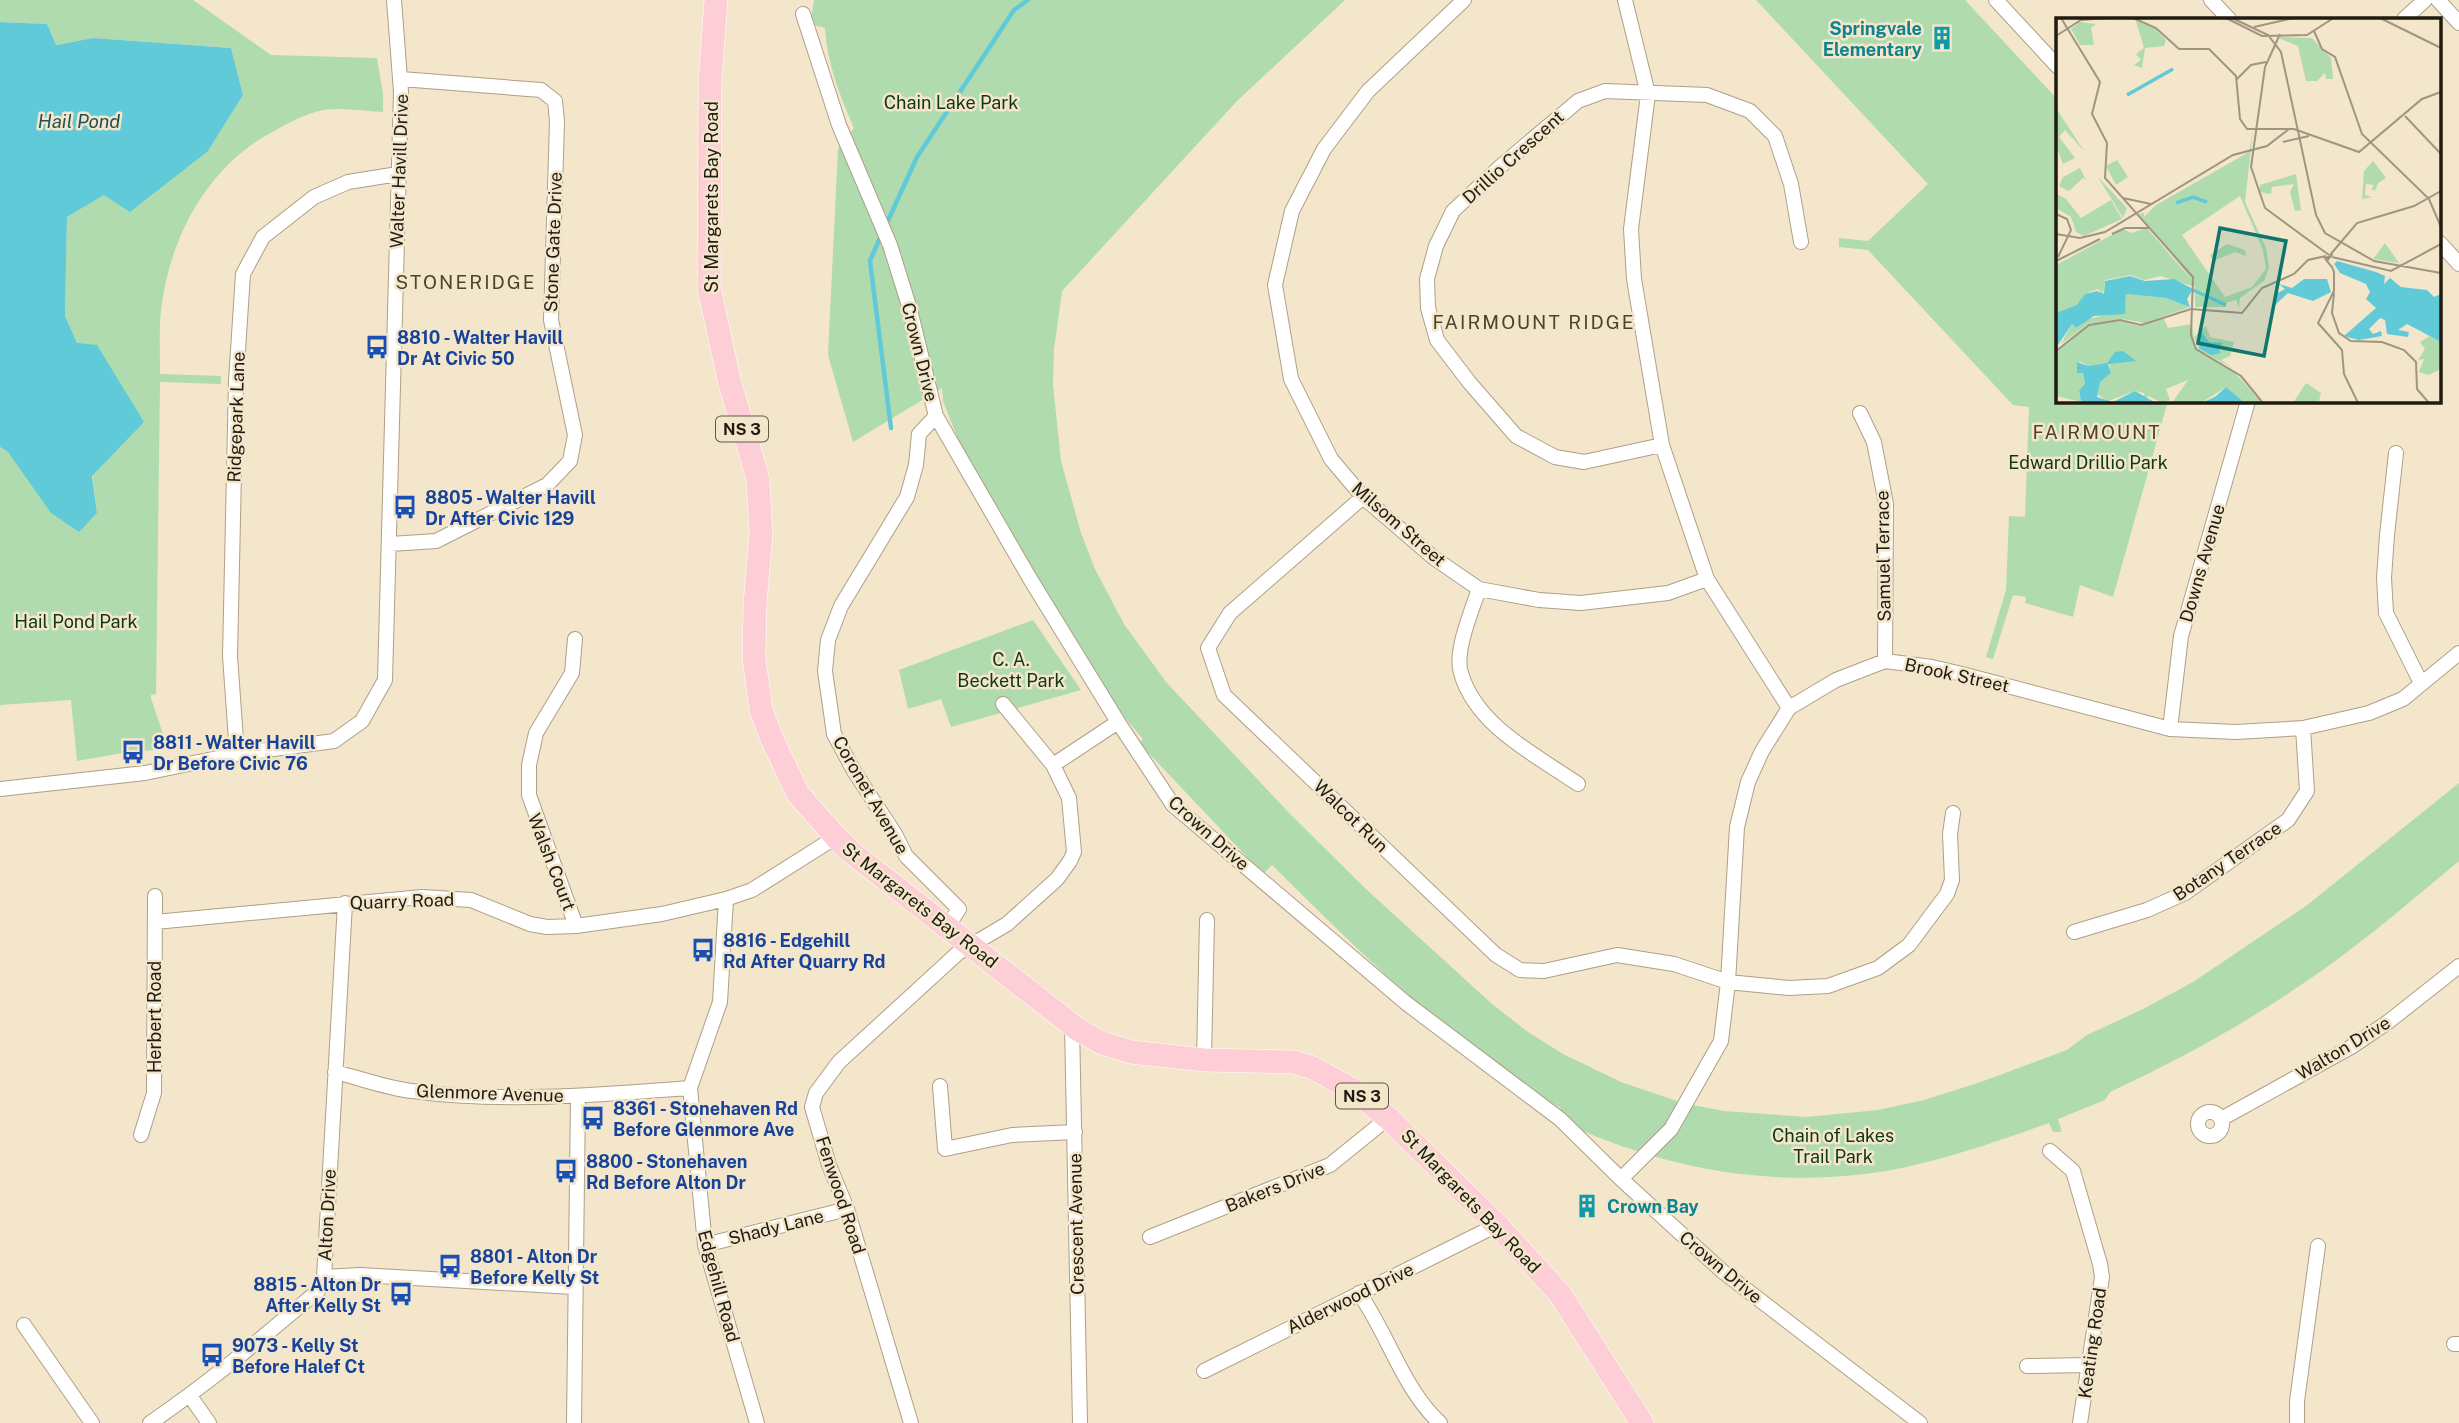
<svg xmlns="http://www.w3.org/2000/svg" width="2459" height="1423" viewBox="0 0 2459 1423" font-family="'Public Sans',sans-serif">
<style>
.green{fill:#afdbaf}
.water{fill:#61cad8}
.lines{fill:none;stroke-linecap:round;stroke-linejoin:round}
.stream{stroke:#61cad8;stroke-width:4.5}
.minor-casing{stroke:#ada086;stroke-width:16}
.primary-casing{stroke:#fff;stroke-width:24}
.minor{stroke:#fff;stroke-width:14}
.primary{stroke:#fdced6;stroke-width:23}
.labels{text-anchor:middle;dominant-baseline:central;stroke-width:5;stroke-linejoin:round;paint-order:stroke}
.shield{fill:#f3e6cb;stroke:#5f5849;stroke-width:2}
.shield-label{font-size:16px;font-weight:bold;fill:#201b11}
.culture-label{font-size:18px;font-weight:bold;fill:#0d838f;stroke:#f3e6cb;text-anchor:end}
.park-label{font-size:18px;fill:#0e3712;stroke:#f3e6cb}
.street-label{font-size:18px;fill:#201b11;stroke:#f3e6cb}
.transit-label{font-size:18px;font-weight:bold;fill:#164399;stroke:#f3e6cb;text-anchor:start}
.water-label{font-size:19px;font-style:italic;fill:#235157;stroke:#f3e6cb}
.neighbourhood-label{font-size:19px;letter-spacing:2px;fill:#4d422b;stroke:#f3e6cb}
.inset-river{fill:none;stroke:#61cad8;stroke-width:3.5}
.inset-road{fill:none;stroke:#9f9581;stroke-width:2}
.view{fill:#0f766e;fill-opacity:0.15;stroke:#0f766e;stroke-width:3.5}
.inset-edge{fill:none;stroke:#201b11;stroke-width:3.5}
</style>
<rect width="100%" height="100%" fill="#f3e6cb"/>
<path class="green" d="M0,0H193L271,55L377,58L383,94V112C364,111 342,107 324,110C303,114 283,126 265,136C204,172 169,241 161,310C159,331 160,353 160,374L221,376V384L160,382L156,694L151,695V698L168,749L128,752L77,761L71,700L0,705V447L8,452L78,532L97,513L77,343L65,316L67,217L104,195L208,151L243,95L231,48L93,38L55,45L47,24L0,22Z
M814,0H1345L1237,101L1062,291L1054,349L1053,385L1061,461L1081,533L1095,569L1124,624L1166,682L1290,814L1367,890L1492,1004L1528,1032L1563,1054L1621,1082L1683,1103L1724,1111L1806,1117L1878,1110L1924,1100L1978,1083L2067,1050L2087,1035L2143,1009L2193,982L2306,906L2459,783V861C2404,907 2349,954 2289,993C2232,1031 2172,1063 2110,1092L2105,1100L2058,1119L2062,1132H2053L2049,1123C1996,1142 1942,1161 1886,1171C1772,1190 1659,1168 1556,1119L1561,1108C1534,1094 1510,1076 1486,1058C1408,1001 1341,933 1272,865L1263,874L1139,743L1143,739L1104,693L1056,617L1039,580L988,515L943,401L942,388L853,442L828,355L838,149L854,128C840,96 827,63 825,28L810,24Z
M1756,0H1965L2058,100V401H2168L2113,597L2080,585L2073,617L2025,603L2026,597L2013,595L1993,659L1986,657L2006,590L2009,516L2025,517L2029,407L2013,405L1868,250L1839,247V238L1868,241L1928,184Z
M1033,620L1081,690L951,727L941,699L908,709L899,670Z"/>
<path class="water" d="M0,22L47,24L56,45L93,38L231,48L243,95L208,151L130,212L104,195L67,217L65,316L77,343L97,345L144,422L92,476L97,513L79,532L51,513L8,452L0,447Z"/>
<g class="lines">
<path class="stream" d="M886,225L917,157L1014,10L1028,0
M882,233L870,261L891,428"/>
<g class="minor-casing">
<path id="minor" d="M1464,0L1368,91L1324,149L1292,211L1275,285L1291,379L1331,459L1363,497L1434,558L1479,589L1539,600L1581,603L1668,593L1707,579
M1625,0L1648,94L1631,229L1634,279L1662,445L1707,579L1789,708
M1996,0L2058,67
M2211,0L2229,19
M2438,0L2459,23
M803,14L839,125L890,245L909,306L936,416L1029,577L1118,722L1173,805L1406,1003L1560,1119L1621,1179L1722,1271L1920,1423
M2404,19L2425,0
M2440,243L2459,264
M1860,413L1874,442L1886,504L1885,661
M936,416L919,434L916,465L907,497L841,606L828,640L825,671L834,734L854,771L895,834L906,856L959,909L947,927
M1662,445L1584,462L1555,457L1516,436L1469,382L1437,340L1428,308L1427,279L1436,246L1453,211L1501,166L1578,101L1605,91L1707,95L1750,111L1775,136L1791,184L1801,242
M2396,453L2387,535L2384,578L2386,613L2421,683
M1363,497L1230,613L1208,648L1224,695L1496,955L1520,970L1544,971L1617,955L1674,964L1728,982L1789,988L1828,986L1878,968L1909,945L1947,894L1952,880L1950,834L1953,813
M390,544L436,541L547,485L570,461L575,435L551,320L557,121L555,101L541,90L401,79
M1479,589C1472,610 1454,652 1461,673C1476,726 1536,755 1578,784
M575,639L572,673L536,733L529,765V795L576,926
M2170,729L2181,636L2248,401
M237,754L230,656L236,381L243,274L263,237L314,197L348,182L398,174
M1053,765L1118,722
M0,789L145,773L237,754L334,741L362,721L385,680L401,92L394,0
M726,899L720,1002L690,1088L705,1245L757,1423
M155,922L422,897L471,900L530,924L547,927L576,926L662,914L726,899L752,890L836,837
M2074,932L2147,910L2185,893L2288,820L2307,791L2303,728
M1072,1025L1080,1423
M1204,1060L1207,920
M335,1072C360,1078 386,1088 412,1091C504,1103 598,1095 690,1088
M940,1086L945,1149L1012,1135L1075,1132
M2198 1124a12 12 0 1 1 24 0a12 12 0 1 1-24 0Z
M2221,1119L2351,1047L2388,1022L2459,966
M141,1135L154,1093L155,896
M2050,1151L2073,1171L2100,1264L2102,1277L2080,1423
M1621,1179L1671,1129L1721,1041L1728,982L1737,827L1748,782L1762,751L1789,708L1836,680L1885,661L1932,667L1962,674L2170,729L2236,732L2303,728L2369,713L2403,699L2459,653
M1150,1237L1330,1165L1388,1118
M705,1245L847,1209
M324,1277L360,1275L574,1287
M1359,1293C1388,1334 1403,1389 1440,1423
M24,1325L92,1423
M2454,1344H2459
M2027,1366L2089,1365
M1204,1371L1497,1225
M190,1396L209,1423
M150,1423C209,1383 263,1337 318,1291L324,1277L345,903
M574,1423L578,1097
M911,1423L847,1209L829,1165L812,1107L816,1093L839,1062L958,953L1007,924L1057,879L1070,861L1074,852L1069,798L1053,765L1003,704
M2297,1423V1401L2318,1246"/>
</g>
<g class="primary-casing">
<path id="primary" d="M716,0L710,81L709,288L729,380L758,479L761,535L755,604L754,659L761,710L772,739L798,794L836,837L851,852L1077,1029L1102,1043L1131,1052L1204,1060L1294,1062L1313,1068L1355,1091L1388,1118L1497,1225L1560,1294L1642,1423"/>
</g>
<use href="#minor" class="minor"/>
<use href="#primary" class="primary"/>
</g>
<defs>
<g id="building-bare" transform="scale(1.89)"><path d="M-4-6H4V6H1V3H-1V6H-4ZM-2.5-4.3h1.7v1.8h-1.7ZM.8-4.3h1.7v1.8H.8ZM-2.5-1h1.7V.8h-1.7ZM.8-1h1.7V.8H.8Z" fill="#0f9aa8" stroke="#f3e6cb" stroke-width="2.5" paint-order="stroke"/></g>
<g id="bus-bare" transform="scale(1.89)"><path d="M-5-6H5V4H4V6H2V4H-2V6H-4V4H-5ZM-3.5-4V0h7V-4ZM-3.5 1.2v1.5H-2V1.2ZM2 1.2v1.5H3.5V1.2Z" fill="#1a4fb4" stroke="#f3e6cb" stroke-width="2.5" paint-order="stroke"/></g>
</defs>
<g fill-rule="evenodd">
<use href="#building-bare" x="1942" y="38"/>
<use href="#bus-bare" x="377" y="347"/>
<use href="#bus-bare" x="405" y="507"/>
<use href="#bus-bare" x="133" y="752"/>
<use href="#bus-bare" x="703" y="950"/>
<use href="#bus-bare" x="593" y="1118"/>
<use href="#bus-bare" x="566" y="1171"/>
<use href="#building-bare" x="1587" y="1206"/>
<use href="#bus-bare" x="450" y="1266"/>
<use href="#bus-bare" x="401" y="1294"/>
<use href="#bus-bare" x="212" y="1355"/>
</g>
<g class="labels">
<g class="shield">
<rect x="716" y="416.5" width="52" height="25" rx="5"/>
<rect x="1336" y="1083.5" width="52" height="25" rx="5"/>
</g>
<g class="shield-label">
<text x="742" y="429">NS 3</text>
<text x="1362" y="1096">NS 3</text>
</g>
<g class="culture-label">
<text x="1922" y="28">Springvale<tspan x="1922" dy="21">Elementary</tspan></text>
<text x="1607" y="1206" text-anchor="start">Crown Bay</text>
</g>
<g class="park-label">
<text x="951" y="102">Chain Lake Park</text>
<text x="2088" y="462">Edward Drillio Park</text>
<text x="76" y="621">Hail Pond Park</text>
<text x="1011" y="659">C. A.<tspan x="1011" dy="21">Beckett Park</tspan></text>
<text x="1833" y="1135">Chain of Lakes<tspan x="1833" dy="21">Trail Park</tspan></text>
</g>
<g class="street-label">
<text transform="translate(1513 157) rotate(-42)">Drillio Crescent</text>
<text transform="translate(399 171) rotate(-88)">Walter Havill Drive</text>
<text transform="translate(711 197) rotate(-90)">St Margarets Bay Road</text>
<text transform="translate(553 242) rotate(-88)">Stone Gate Drive</text>
<text transform="translate(920 352) rotate(76)">Crown Drive</text>
<text transform="translate(236 417) rotate(-88)">Ridgepark Lane</text>
<text transform="translate(1399 524) rotate(41)">Milsom Street</text>
<text transform="translate(1883 556) rotate(-91)">Samuel Terrace</text>
<text transform="translate(2202 563) rotate(-74)">Downs Avenue</text>
<text transform="translate(1957 675) rotate(12)">Brook Street</text>
<text transform="translate(871 795) rotate(60)">Coronet Avenue</text>
<text transform="translate(1351 816) rotate(44)">Walcot Run</text>
<text transform="translate(1209 833) rotate(42)">Crown Drive</text>
<text transform="translate(2227 861) rotate(-34)">Botany Terrace</text>
<text transform="translate(552 862) rotate(69)">Walsh Court</text>
<text transform="translate(402 901) rotate(-2)">Quarry Road</text>
<text transform="translate(920 905) rotate(38)">St Margarets Bay Road</text>
<text transform="translate(154 1017) rotate(-90)">Herbert Road</text>
<text transform="translate(2343 1048) rotate(-31)">Walton Drive</text>
<text transform="translate(490 1093) rotate(2)">Glenmore Avenue</text>
<text transform="translate(1275 1187) rotate(-22)">Bakers Drive</text>
<text transform="translate(841 1195) rotate(72)">Fenwood Road</text>
<text transform="translate(1471 1201) rotate(46)">St Margarets Bay Road</text>
<text transform="translate(327 1215) rotate(-87)">Alton Drive</text>
<text transform="translate(1076 1224) rotate(-91)">Crescent Avenue</text>
<text transform="translate(776 1227) rotate(-14)">Shady Lane</text>
<text transform="translate(1721 1267) rotate(40)">Crown Drive</text>
<text transform="translate(719 1286) rotate(75)">Edgehill Road</text>
<text transform="translate(1350 1298) rotate(-26)">Alderwood Drive</text>
<text transform="translate(2092 1343) rotate(-82)">Keating Road</text>
</g>
<g class="transit-label">
<text x="397" y="337">8810 - Walter Havill<tspan x="397" dy="21">Dr At Civic 50</tspan></text>
<text x="425" y="497">8805 - Walter Havill<tspan x="425" dy="21">Dr After Civic 129</tspan></text>
<text x="153" y="742">8811 - Walter Havill<tspan x="153" dy="21">Dr Before Civic 76</tspan></text>
<text x="723" y="940">8816 - Edgehill<tspan x="723" dy="21">Rd After Quarry Rd</tspan></text>
<text x="613" y="1108">8361 - Stonehaven Rd<tspan x="613" dy="21">Before Glenmore Ave</tspan></text>
<text x="586" y="1161">8800 - Stonehaven<tspan x="586" dy="21">Rd Before Alton Dr</tspan></text>
<text x="470" y="1256">8801 - Alton Dr<tspan x="470" dy="21">Before Kelly St</tspan></text>
<text x="381" y="1284" text-anchor="end">8815 - Alton Dr<tspan x="381" dy="21">After Kelly St</tspan></text>
<text x="232" y="1345">9073 - Kelly St<tspan x="232" dy="21">Before Halef Ct</tspan></text>
</g>
<g class="water-label">
<text x="79" y="121">Hail Pond</text>
</g>
<g class="neighbourhood-label">
<text x="466" y="282">STONERIDGE</text>
<text x="1534" y="322">FAIRMOUNT RIDGE</text>
<text x="2097" y="432">FAIRMOUNT</text>
</g>
</g>
<g transform="translate(2056 18)">
<rect width="385" height="385" fill="#f3e6cb"/>
<path d="M80,3L100,11L110,22L108,28L89,30L86,50L78,47L85,42L80,36L88,30ZM24,4L40,6L35,10L38,27H24L15,11ZM220,19L256,20L275,40L277,61H270L269,55L261,63H250L242,28ZM0,90L28,133L9,112L3,119L19,140L7,146L0,128ZM197,112L189,184L210,230L213,249L208,263L184,280L183,289L180,282L169,285L170,289H139V269L105,258L88,262L74,257L49,262L47,276L42,271L33,274L21,288L0,295V247L67,211L75,215L91,210L140,267L83,196L88,195V199L100,187L193,134ZM184,178L207,232L210,251L196,269L169,279L126,217ZM61,142L72,159L60,167L50,148ZM317,143L330,160L322,165L319,173L315,171L318,167L310,166L309,177L316,179L306,181L308,153ZM24,150L30,162L27,160L13,173L3,168L7,159ZM240,156L245,192L239,193L234,174L238,166L216,169L215,176L204,174V167ZM42,159L71,190L67,200L61,190ZM0,176L9,180L25,200L55,182L66,201L28,218L20,214L15,199L0,190ZM329,225L343,245L317,241ZM171,226L189,232L190,238L179,234L157,243L154,237ZM70,276L110,280L134,289L88,305L67,301L32,306L5,326L16,306L20,310L28,302L61,294L70,285ZM107,299L112,310L136,306L139,329L179,355L206,385L187,384L170,369L145,385H116L132,362L110,371L114,382L107,385L92,378L89,385L88,375L79,373L52,383L41,376L44,364L55,355L53,345L32,348L23,343L21,355H27L29,367L23,375L30,385L0,378V334L32,307L64,303L83,308ZM150,308L154,319L178,324L174,338L165,342L177,350L143,332L138,319ZM374,318L385,324V351L373,357L363,354L368,341L362,342L369,331L364,324ZM250,365L265,375L263,383L237,385Z" fill="#afdbaf" fill-rule="evenodd"/>
<path d="M281,243L320,254L329,258L328,266L334,260L345,269L371,272L378,279L385,276V324L351,306L342,312L353,314L352,319L331,316L329,302L324,300L313,311L317,316L325,313L326,318L303,322L288,318L320,290L310,281L314,274L310,266L284,255L278,246ZM74,258L89,263L118,261L137,271L131,281L134,289L110,280L70,276L69,296L38,298L20,310L16,306L0,330V295L21,287L29,276L41,273L48,276L49,263ZM248,261H271L275,274L257,283L232,275L219,287L220,276L229,271L223,266L236,270ZM146,315L153,324L167,325L162,330L165,335L155,337L143,330ZM67,333L80,343L52,346L55,355L44,364L41,379L57,384L79,373L100,385H30L25,382L23,373L29,366L27,355H21V344L32,348L51,345L59,334ZM170,369L189,385H145L159,379Z" fill="#61cad8"/>
<path class="inset-river" d="M71,77L117,51M120,185L137,179L151,184M137,272L170,287"/>
<path class="inset-road" d="M5,0L44,64L36,96L51,125L49,160L137,259L135,317L140,331L185,358L207,385M77,0L100,10L123,31H153L180,58L184,101L191,111H238L303,134L366,81L385,74M170,0L206,18L251,17L276,1M176,0L212,17L225,34L260,197L269,215L318,243L385,255M324,0L385,30M198,9L237,0M258,13L266,31L279,39L306,116L373,181L385,209M224,16L209,49L195,149L209,190L273,237M0,18L25,2L52,0M180,62L195,47L210,44M349,98L385,136M227,124L253,118M67,180L95,186M0,196L11,201L15,212L2,239M0,216L24,220L49,214L177,137L211,128L233,111M56,216L69,210H93M274,237L301,205L358,188L385,173M276,239L335,253L385,226M0,243L44,221M271,243L275,238L269,240L270,242L276,249L278,254V273L262,305L286,332L288,356L302,385M278,275L276,295L283,315L295,323L326,324L348,332L360,344L361,371L373,385M0,333L33,307L64,302L85,307L135,291L186,295L206,270L238,256L252,242L270,238"/>
<path class="view" d="M164,210L230,223L208,338L142,325Z"/>
<rect width="385" height="385" class="inset-edge"/>
</g>
</svg>
